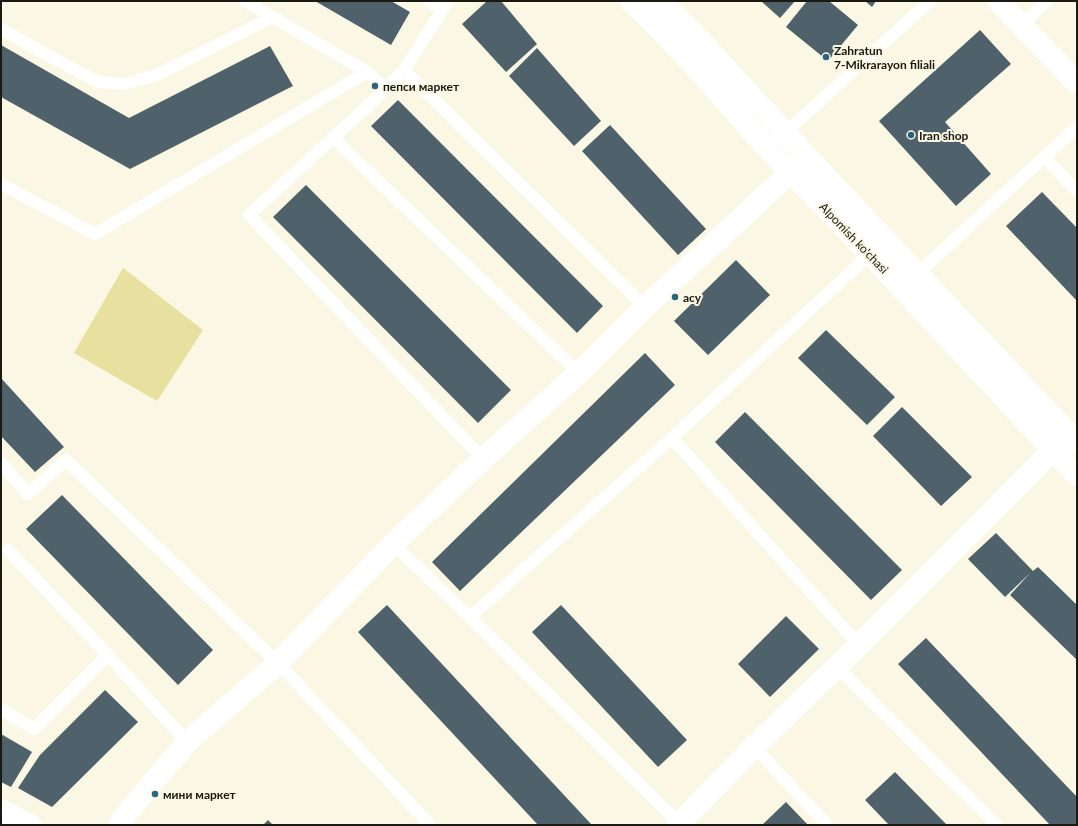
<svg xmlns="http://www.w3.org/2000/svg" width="1078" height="826" viewBox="0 0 1078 826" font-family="Lato,sans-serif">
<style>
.green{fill:#e7e09e}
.building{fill:#4f616b}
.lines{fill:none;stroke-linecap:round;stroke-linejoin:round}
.service{stroke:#fff;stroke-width:12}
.minor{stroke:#fff;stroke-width:22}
.secondary{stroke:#fff;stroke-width:22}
.poi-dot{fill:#2c647e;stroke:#faf8e4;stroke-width:1.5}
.labels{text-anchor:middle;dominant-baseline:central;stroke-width:4;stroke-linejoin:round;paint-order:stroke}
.poi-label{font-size:12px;font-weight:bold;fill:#1a1912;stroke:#faf8e4;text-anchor:start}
.street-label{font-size:12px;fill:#1a1912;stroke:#faf8e4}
</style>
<rect width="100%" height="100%" fill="#faf8e4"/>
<path class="green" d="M123,268L203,330L157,401L74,353Z"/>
<path class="building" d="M315,1H391L410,12L391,45Z
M487,1H501L537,44L506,72L462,24Z
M761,1H795L780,18Z
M807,1H829L858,25L828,61L786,27Z
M865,1H876L872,7Z
M980,30L1011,64L945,122L991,174L956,206L879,121Z
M1,45L129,118L270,46L293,86L130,169L1,97Z
M537,48L601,121L574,146L509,76Z
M398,100L603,306L577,333L371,126Z
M610,125L706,229L678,255L582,151Z
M306,185L511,390L478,423L273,217Z
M1042,192L1077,228V301L1006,226Z
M736,260L770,295L708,355L674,321Z
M826,330L895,397L867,425L798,358Z
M645,353L675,385L460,591L432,562Z
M1,378L64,447L35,472L1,436Z
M902,407L972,477L941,506L873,436Z
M745,412L902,570L871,600L715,442Z
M62,495L213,650L178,685L26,529Z
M996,533L1033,571L1038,567L1077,605V660L1010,595L1030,573L1005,597L968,559Z
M387,605L591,824L538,825L358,632Z
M561,605L687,740L658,767L532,632Z
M786,616L819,649L770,697L738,664Z
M926,638L1077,797V825H1050L898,664Z
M105,690L138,722L52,807L18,788L40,755Z
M1,734L32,752L11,787L1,782Z
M895,772L947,825H889L865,800Z
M786,802L808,825H762Z
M268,820L273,825H263Z"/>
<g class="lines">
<path class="service" d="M245,1L367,72L386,89
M429,1L443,9
M448,1L404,70L386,89L333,138L579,373
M1021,25L1047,1
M1,29L58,61L99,82L124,84L157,75L273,17
M404,70L645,307
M333,138L249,215L483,459
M768,149L785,133L930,1
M1044,157L1077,191
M1,184L95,234L367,72
M917,274L1077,127
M672,438L870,254
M1,463L28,494L66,460L278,663L430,825
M393,544L470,617L672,438L859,645
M8,550L108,655L187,742
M470,617L680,824
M837,667L997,825
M1,709L34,729L108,655
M754,747L827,825"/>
<path class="minor" d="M998,1L1077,83
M1,810L30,825
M119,825L128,812L187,742L278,663L393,544L483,459L579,373L645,307L791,172L806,161
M678,825L754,747L859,645L1053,450L1061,434"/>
<path class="secondary" d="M631,1L651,20L693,64L768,149L870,254L1053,450L1077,475
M660,1L693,33L809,159L1077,443"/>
</g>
<g class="poi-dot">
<circle cx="826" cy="57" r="4"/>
<circle cx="375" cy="86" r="4"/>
<circle cx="911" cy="135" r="4"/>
<circle cx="675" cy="297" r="4"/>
<circle cx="155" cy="794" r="4"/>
</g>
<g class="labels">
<g class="poi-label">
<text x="834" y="50">Zahratun<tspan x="834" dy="14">7-Mikrarayon filiali</tspan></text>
<text x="383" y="86">пепси маркет</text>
<text x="919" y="135">Iran shop</text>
<text x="683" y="297">асу</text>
<text x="163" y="794">мини маркет</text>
</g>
<g class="street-label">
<text transform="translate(854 238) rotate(46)">Alpomish ko'chasi</text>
</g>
</g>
<rect width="1078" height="826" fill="none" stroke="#1a1912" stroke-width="4"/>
</svg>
